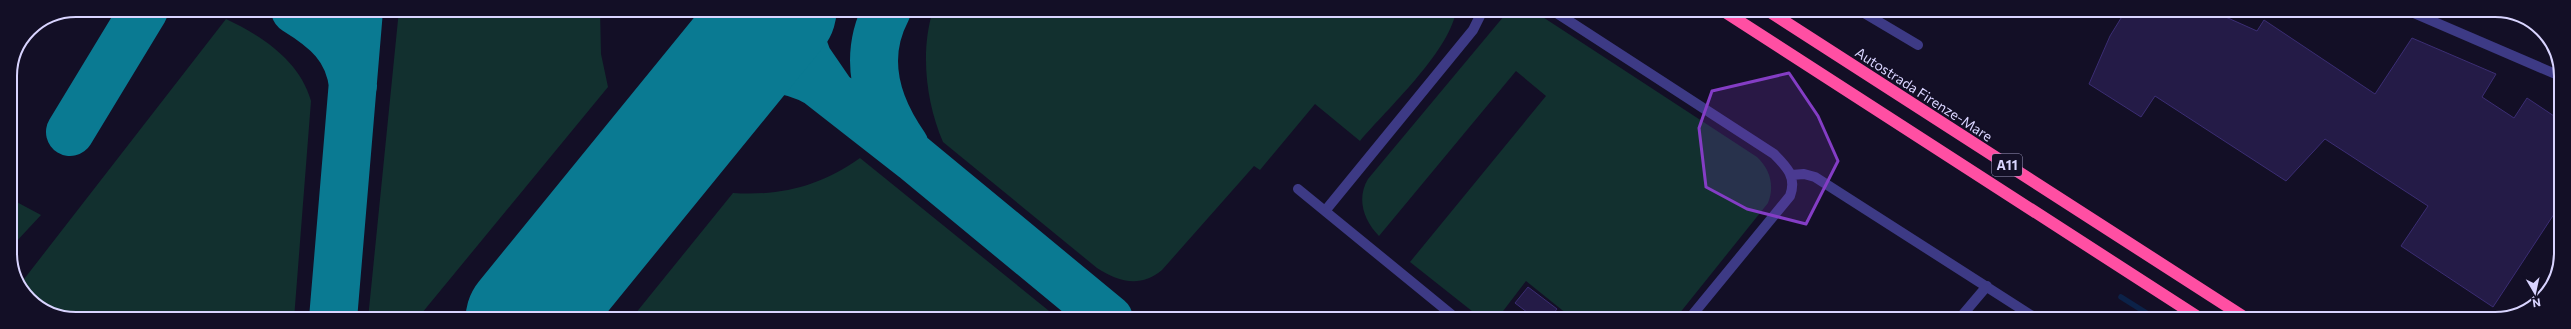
<svg xmlns="http://www.w3.org/2000/svg" width="2571" height="329" viewBox="0 0 2571 329" font-family="Commissioner,sans-serif">
<style>
.green{fill:#12302f}
.lines{fill:none;stroke-linecap:round;stroke-linejoin:round}
.stream{stroke:#0c2248;stroke-width:5.5}
.taxiway{stroke:#0a7a92;stroke-width:48}
.runway{stroke:#0a7a92;stroke-width:119}
.building{fill:#241b47;stroke:#3b2d73}
.lane{stroke:#3d3a85;stroke-width:10}
.street{stroke:#3d3a85;stroke-width:10}
.highway{stroke:#ff4fa3;stroke-width:12}
.marked{fill:#843dc5;fill-opacity:0.2;stroke:#843dc5;stroke-width:3;stroke-linejoin:round}
.labels{text-anchor:middle;dominant-baseline:central;stroke-width:3.5;stroke-linejoin:round;paint-order:stroke}
.shield{fill:#130f26;stroke:#9e99be;stroke-width:1}
.shield-label{font-size:13px;font-weight:bold;fill:#d9d4ff}
.street-label{font-size:14px;fill:#d9d4ff;stroke:#130f26}
.rim{fill:none;stroke:#d9d4ff;stroke-width:2}
</style>
<rect width="100%" height="100%" fill="#130f26"/>
<path class="green" d="M399,10H600L601,54L608,87L417,319H368Z
M933,10H1454L1456,12C1447,54 1388,108 1360,141L1315,104L1260,170L1254,166L1162,270C1141,288 1118,282 1097,268L943,142C926,102 920,52 933,10Z
M1509,10H1532L1757,157C1770,169 1775,186 1768,203L1675,319H1564L1567,314L1526,281L1497,319H1482L1410,262L1546,96L1516,71L1379,236C1364,221 1356,199 1368,179Z
M226,19C262,36 300,61 311,101L294,319L68,318L32,302L21,283Z
M860,158L1059,319H631L733,193C781,196 821,186 860,158Z
M11,199L41,215L14,244L12,243Z"/>
<g class="lines">
<path class="stream" d="M2121,297L2156,319"/>
<path class="taxiway" d="M295,10C326,29 349,48 353,86
M790,10L808,59L832,94
M887,10C862,57 876,105 905,146
M70,132L144,10
M674,138C716,92 751,46 818,83L914,158L1109,319
M333,319L359,10"/>
<path class="runway" d="M525,319L777,10"/>
</g>
<path class="building" d="M2126,10H2210L2257,31L2264,20L2375,94L2412,38L2496,74L2482,97L2514,118L2527,98L2560,120V205L2493,307L2401,246L2428,206L2325,139L2286,181L2155,96L2141,117L2089,84L2110,36Z
M1528,287L1557,309L1549,319H1536L1515,303Z"/>
<g class="lines">
<path class="lane" d="M1552,10L1774,154C1787,167 1797,177 1790,196L1689,319
M2477,13L2478,11
M1791,175L1804,174L1815,177L2037,319
M1298,189L1457,319
M1325,211L1473,30L1483,10
M1959,319L1987,286"/>
<path class="street" d="M1859,10L1918,45
M2409,11L2560,76"/>
<path class="highway" d="M1722,10L2201,319
M1767,10L2247,319"/>
</g>
<path class="marked" d="M1789,73L1818,116L1838,161L1806,224L1747,209L1706,187L1699,128L1712,91Z"/>
<g class="labels">
<rect class="shield" x="1992" y="154" width="30" height="22" rx="3"/>
<g class="shield-label">
<text x="2007" y="165">A11</text>
</g>
<g class="street-label">
<text transform="translate(1924 94) rotate(33)">Autostrada Firenze-Mare</text>
</g>
</g>
<path d="M0 0H2571V329H0ZM76 17H2495A59 59 0 0 1 2554 76V253A59 59 0 0 1 2495 312H76A59 59 0 0 1 17 253V76A59 59 0 0 1 76 17Z" fill="#130f26" fill-rule="evenodd"/>
<path class="rim" d="M76 17H2495A59 59 0 0 1 2554 76V253A59 59 0 0 1 2495 312H76A59 59 0 0 1 17 253V76A59 59 0 0 1 76 17Z"/>
<g transform="translate(2535 293) rotate(171)" stroke="#130f26" stroke-width="3" paint-order="stroke">
<path d="M0-3L7 15L0 10L-7 15Z" fill="#d9d4ff"/>
<text y="-6" font-size="11" font-weight="bold" text-anchor="middle" fill="#d9d4ff">N</text>
</g>
</svg>
